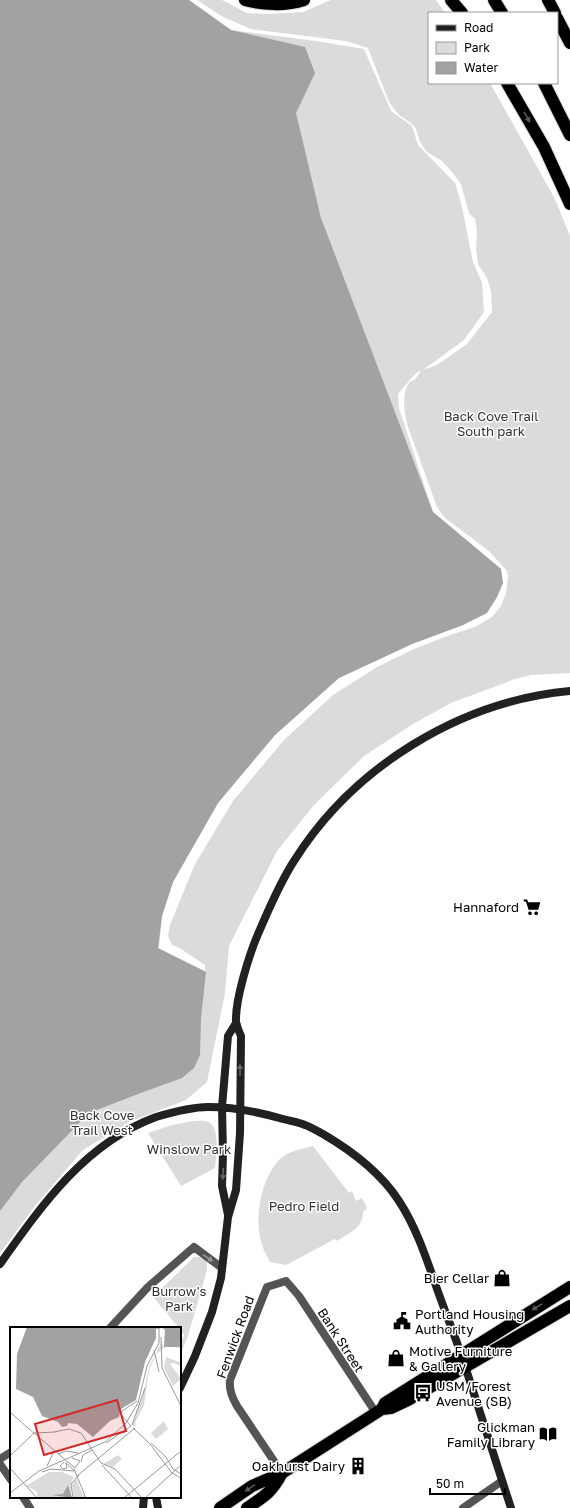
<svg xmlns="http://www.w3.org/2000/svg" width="570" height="1508" viewBox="0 0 570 1508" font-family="'Golos Text',sans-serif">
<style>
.green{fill:#dbdbdb;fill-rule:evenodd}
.water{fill:#a2a2a2}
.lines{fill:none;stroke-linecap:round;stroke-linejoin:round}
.highway-casing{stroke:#dbdbdb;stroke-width:14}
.street{stroke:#545454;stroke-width:8}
.secondary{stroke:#212121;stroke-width:8}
.highway{stroke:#000;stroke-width:12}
.oneway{fill:#595959}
.oneway2{fill:#646464}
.oneway3{fill:#989898}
.labels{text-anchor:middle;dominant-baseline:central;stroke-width:3;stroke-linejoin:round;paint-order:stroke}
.park-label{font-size:13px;fill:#323232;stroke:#fff}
.poi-label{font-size:13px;fill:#000;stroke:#fff;text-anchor:end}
.street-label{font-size:13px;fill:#000;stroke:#fff}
.inset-road{fill:none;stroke:#999;stroke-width:1}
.view{fill:#d62828;fill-opacity:0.15;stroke:#d62828;stroke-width:2}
.inset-edge{fill:none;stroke:#000;stroke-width:2}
</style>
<rect width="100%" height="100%" fill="#fff"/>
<path class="green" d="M125,0H189L231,30L316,41L364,49L391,111L412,126L418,145L455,183L462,207L473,262L482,283L484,312L464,340L423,370L437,365L467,344L492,312L491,291L487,278L478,264L476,249L477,231L475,219L469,213L461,184L452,172L442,161L427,152L420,142L416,129L412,124L398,114L389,102L368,48L346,41L251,29L223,17L197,0H222L247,13L269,14L303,12L331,0H436L445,13H429V83H490L555,199L570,236V673L531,675L515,679L451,703L413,724L364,756L314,805L277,851L229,946L225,993L207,1082L186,1100L129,1122L83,1150L35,1206L0,1253V120ZM421,370C420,372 418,376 416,378C414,381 410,380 408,384C402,396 404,412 407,424L437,507L445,518L489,551L507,571L508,578L506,593L501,606L492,617L475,627L450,635L416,648L377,667L333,695L284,740L233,801L195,864L170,925L168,936L172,945L181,949L205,965V971L159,949L162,916L173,882L218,803L275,735L339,678L412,644L463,625L487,613L497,597L503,583L501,569L433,512L399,408L398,394L415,374Z
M194,1121C199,1121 205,1120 210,1123C220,1129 216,1158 215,1168L181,1186L148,1133L172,1125Z
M313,1146L349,1193L352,1191L356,1201L362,1198L367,1208L363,1212C362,1230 350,1232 337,1241L335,1239L286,1265L270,1262C268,1257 265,1253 263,1248C253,1222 260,1181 279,1160C287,1151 302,1149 313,1146Z
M194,1257H201L207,1261V1270L188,1336L180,1356V1345L184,1335L180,1328H179L153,1297Z"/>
<path class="water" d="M0,0H189L231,30L305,47L315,73L296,113L321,218L433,512L501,569L503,583L497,597L487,613L463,625L412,644L339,678L275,735L218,803L173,882L162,916L158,948L206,972L201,1018L200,1055L194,1068L182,1078L138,1094L89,1113L22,1182L0,1211Z"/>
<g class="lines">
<g class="highway-casing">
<path id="highway" d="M245,0C262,5 286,6 304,0
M451,0L462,13
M494,0L502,13
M548,0L555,13
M557,18L570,43
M507,83L544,147L570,204
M544,83L570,135
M382,1409L385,1403L412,1386L570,1287
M220,1508L252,1486L282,1473L382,1409L391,1408L408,1400L570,1306
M247,1508C265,1496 272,1492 282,1473"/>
</g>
<path class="street" d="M110,1328L148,1287L194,1247L222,1268
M0,1459L11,1452
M0,1464L11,1480
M282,1473L237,1406C232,1397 229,1390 230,1380L267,1287L286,1281L299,1296L376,1413
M23,1497L30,1508
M463,1508L502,1481"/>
<path class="secondary" d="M228,1215L222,1186L223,1154L222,1107L228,1036L236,1023
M0,1264C42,1205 85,1143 156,1117C173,1112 191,1107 208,1107C233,1107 259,1112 283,1119C290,1121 298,1122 305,1125C311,1127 317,1131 323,1134C352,1151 381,1173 399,1201C416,1227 426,1257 436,1286C444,1309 453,1331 461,1354
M465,1366L511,1508
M180,1388L195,1356L212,1312L221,1278L228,1217L236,1190L240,1133L241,1036C239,1032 237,1026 236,1022C235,1000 249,955 258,934C269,909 279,884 294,861C353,767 460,701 570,691
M156,1497L158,1508
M143,1508L144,1497"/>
<use href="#highway" class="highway"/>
</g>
<defs><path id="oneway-solid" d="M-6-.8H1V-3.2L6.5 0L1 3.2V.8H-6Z"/></defs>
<g class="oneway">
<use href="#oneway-solid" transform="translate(527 117) rotate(60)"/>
<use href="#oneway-solid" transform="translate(537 1307) rotate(149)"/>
<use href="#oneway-solid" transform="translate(250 1488) rotate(146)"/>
</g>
<g class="oneway2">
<use href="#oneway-solid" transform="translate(240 1070) rotate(-90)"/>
<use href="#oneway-solid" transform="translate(223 1174) rotate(93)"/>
</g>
<use class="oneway3" href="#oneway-solid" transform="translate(208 1258) rotate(35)"/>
<defs>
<g id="supermarket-bare" transform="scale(1.38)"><path d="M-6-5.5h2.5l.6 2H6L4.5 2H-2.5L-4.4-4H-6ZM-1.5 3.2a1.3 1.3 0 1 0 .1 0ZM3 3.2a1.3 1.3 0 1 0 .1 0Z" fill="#000" stroke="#fff" stroke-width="2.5" paint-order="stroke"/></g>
<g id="shop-bare" transform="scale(1.38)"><path d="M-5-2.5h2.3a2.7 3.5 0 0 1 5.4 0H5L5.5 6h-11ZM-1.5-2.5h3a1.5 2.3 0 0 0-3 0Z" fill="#000" stroke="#fff" stroke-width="2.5" paint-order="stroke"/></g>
<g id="civic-bare" transform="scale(1.38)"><path d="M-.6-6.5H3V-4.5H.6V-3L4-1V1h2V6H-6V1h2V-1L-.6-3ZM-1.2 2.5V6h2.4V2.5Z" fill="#000" stroke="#fff" stroke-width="2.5" paint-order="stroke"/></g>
<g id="bus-bare" transform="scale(1.38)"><path d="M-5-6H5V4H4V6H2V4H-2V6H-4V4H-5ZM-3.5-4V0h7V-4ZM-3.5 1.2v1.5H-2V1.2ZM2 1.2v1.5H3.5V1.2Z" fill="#000" stroke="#fff" stroke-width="2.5" paint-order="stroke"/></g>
<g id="library-bare" transform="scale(1.38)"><path d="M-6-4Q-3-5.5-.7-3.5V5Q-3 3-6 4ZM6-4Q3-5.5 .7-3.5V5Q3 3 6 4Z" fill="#000" stroke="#fff" stroke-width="2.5" paint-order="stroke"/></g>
<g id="building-bare" transform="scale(1.38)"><path d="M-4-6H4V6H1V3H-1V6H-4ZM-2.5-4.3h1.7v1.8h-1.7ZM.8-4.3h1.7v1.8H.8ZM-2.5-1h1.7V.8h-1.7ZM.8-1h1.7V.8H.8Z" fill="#000" stroke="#fff" stroke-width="2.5" paint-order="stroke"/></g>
</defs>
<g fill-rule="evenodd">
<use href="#supermarket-bare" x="532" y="907"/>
<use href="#shop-bare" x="502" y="1278"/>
<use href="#civic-bare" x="402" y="1321"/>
<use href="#shop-bare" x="396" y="1358"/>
<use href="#bus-bare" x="423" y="1393"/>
<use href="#library-bare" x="548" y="1434"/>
<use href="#building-bare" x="358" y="1466"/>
</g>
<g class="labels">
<g class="park-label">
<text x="491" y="416">Back Cove Trail<tspan x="491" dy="15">South park</tspan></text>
<text x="102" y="1115">Back Cove<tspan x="102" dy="15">Trail West</tspan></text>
<text x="189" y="1149">Winslow Park</text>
<text x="304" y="1206">Pedro Field</text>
<text x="179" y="1291">Burrow's<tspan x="179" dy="15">Park</tspan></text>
</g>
<g class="poi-label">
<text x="519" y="907">Hannaford</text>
<text x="489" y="1278">Bier Cellar</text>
<text x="415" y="1314" text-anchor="start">Portland Housing<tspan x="415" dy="15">Authority</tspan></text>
<text x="409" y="1351" text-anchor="start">Motive Furniture<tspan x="409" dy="15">&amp; Gallery</tspan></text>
<text x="436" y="1386" text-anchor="start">USM/Forest<tspan x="436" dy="15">Avenue (SB)</tspan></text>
<text x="535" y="1427">Glickman<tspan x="535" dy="15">Family Library</tspan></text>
<text x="345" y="1466">Oakhurst Dairy</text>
</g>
<g class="street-label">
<text transform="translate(235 1337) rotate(-70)">Fenwick Road</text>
<text transform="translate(341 1340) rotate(57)">Bank Street</text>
</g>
</g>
<g transform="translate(10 1327)">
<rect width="171" height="171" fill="#fff"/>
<path d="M154,9L171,21L157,19L146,27L139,44L134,78L124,98L128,96L124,100L122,98L133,69L139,40L151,16L154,20ZM156,30L171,36V39L163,36L160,37L171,52L163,59L154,41ZM154,94L158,102L146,112L141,106ZM108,128L112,132L103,140L93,137ZM39,145H52L64,150L60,158L62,171H28L26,164L16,159ZM66,151L72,166L76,171H64L62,158Z" fill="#dbdbdb"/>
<path d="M17,0H171V20H154L155,3L152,1L146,2V11L135,35L126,73L111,82L109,90L100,94L83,110L67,97L58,96L57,99L52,100L48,95L32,89L23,70L6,62L7,27ZM58,158L62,171L42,168L53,167Z" fill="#a2a2a2"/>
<path class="inset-road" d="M151,10L152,41M144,23L149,45M152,41L171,79M0,85L19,102M122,98L135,61M18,101L65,141L70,134L62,131M123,101L140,117L162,146L171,151M44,105L59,102L71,106L91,136L105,142L132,171M96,116L121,99L112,89L111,85L127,74M141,116L156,130L163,142L171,147M48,127L56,124L68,126M0,129L24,106L45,105M54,135L50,139L53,142L57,141L56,135M71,135L73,128L82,123M56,136L65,144M92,138L122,171M37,139L44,124M0,141L27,171M64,142L76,171M32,145L41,142L64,144M67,149L125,101M0,166L29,144L95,115L116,96L128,76L137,39L149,16V0M63,171L61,157L69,148M114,171L171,124M135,171L171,138"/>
<path class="view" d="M107,73L116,104L34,128L25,97Z"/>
<rect width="171" height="171" class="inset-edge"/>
</g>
<rect x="428" y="12" width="130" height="72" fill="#ffffff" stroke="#999999"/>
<rect x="436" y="25" width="20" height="6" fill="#212121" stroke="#999999"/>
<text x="464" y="32" font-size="12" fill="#000000">Road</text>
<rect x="436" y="42" width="20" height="12" fill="#dbdbdb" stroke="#999999"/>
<text x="464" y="52" font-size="12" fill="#000000">Park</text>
<rect x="436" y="62" width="20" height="12" fill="#a2a2a2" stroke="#999999"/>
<text x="464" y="72" font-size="12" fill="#000000">Water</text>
<path d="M430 1488v6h75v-6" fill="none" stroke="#000000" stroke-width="2"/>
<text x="436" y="1488" font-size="12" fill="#000000" stroke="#ffffff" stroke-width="3" paint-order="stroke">50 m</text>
</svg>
